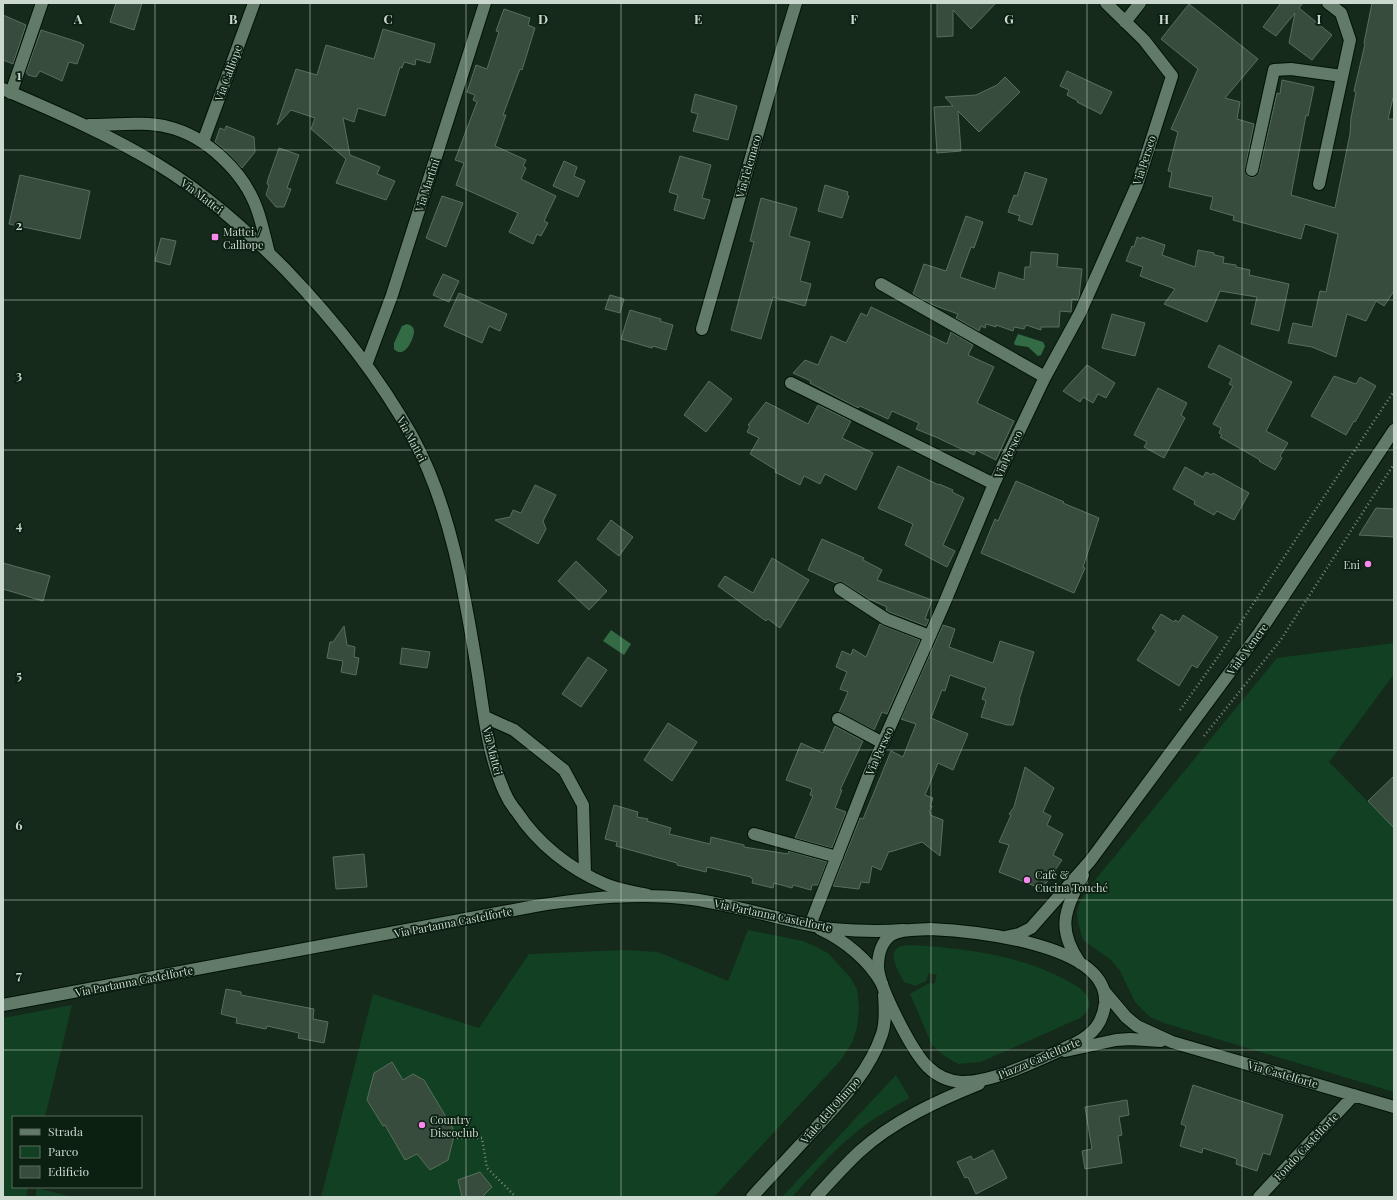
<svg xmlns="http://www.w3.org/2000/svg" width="1397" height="1200" viewBox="0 0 1397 1200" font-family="'Playfair Display',serif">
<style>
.green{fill:#114022}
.water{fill:#336b44}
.building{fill:#374c3c;stroke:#586f5d}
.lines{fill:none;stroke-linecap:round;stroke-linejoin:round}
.minor-casing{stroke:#011205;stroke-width:14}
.tertiary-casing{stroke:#011205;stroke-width:14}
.path{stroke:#79897c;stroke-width:2.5;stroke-dasharray:1 3;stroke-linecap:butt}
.minor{stroke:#627a68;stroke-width:12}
.tertiary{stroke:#627a68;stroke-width:12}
.grid{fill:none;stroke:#cbd8cd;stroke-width:1;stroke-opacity:0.55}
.poi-dot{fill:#f888eb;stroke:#0c2012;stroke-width:1.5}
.labels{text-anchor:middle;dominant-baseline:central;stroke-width:3.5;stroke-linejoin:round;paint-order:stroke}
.street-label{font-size:11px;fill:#cbd8cd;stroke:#0c2012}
.poi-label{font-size:11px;fill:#cbd8cd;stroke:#0c2012;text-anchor:start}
.grid-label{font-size:13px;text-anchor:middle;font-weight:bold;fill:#cbd8cd;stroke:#0c2012;stroke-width:3.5;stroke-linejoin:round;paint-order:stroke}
</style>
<rect width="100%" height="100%" fill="#152a1b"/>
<path class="green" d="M1394,643V674L1329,762L1394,828V1092L1164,1023L1150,1017L1135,1002L1120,971L1111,960L1083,940L1078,922L1077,912L1080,902L1091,885L1277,658Z
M748,930L803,941L815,946L828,953L850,977L857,989L859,1008L857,1028L852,1043L840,1061L714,1197H321L373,994L479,1028L529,954L625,950L658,952L728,981Z
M909,945C964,948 1031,956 1078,987C1092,997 1094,1007 1080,1018L981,1062L958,1064L943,1055L932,1045L910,994L929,983L934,984L937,975L929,973L926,981L915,986L904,982C897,968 882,947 909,945Z
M72,1005L45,1117H13V1187H28L26,1197H3V1018Z
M896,1075L909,1097L908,1099C891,1108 874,1118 859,1130C834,1149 813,1174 792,1197H782Z
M37,1188L73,1197H35Z"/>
<path class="water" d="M407,324C410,325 413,326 414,330C415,336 405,361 394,349V343L402,326Z
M1018,334L1043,342L1045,346L1041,355L1038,356L1028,347L1015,345L1014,343Z
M611,630L631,644L624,655L603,641Z"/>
<path class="building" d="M116,3H142L134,30L110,22Z
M937,3H996L971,29L953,10V36L937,37Z
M1281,3H1303L1299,8L1332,35L1312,60L1289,43L1295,13L1276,36L1263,27Z
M1372,3H1394V94L1388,119H1394V291L1384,306L1376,301L1366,321L1347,314L1336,357L1312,347L1288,343L1293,323L1312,327L1320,291L1326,292L1338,234L1305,224L1301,239L1233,220L1234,216L1210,209L1213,197L1169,187L1172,172L1168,171L1178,132L1171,129L1198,69L1161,39L1189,4L1258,59L1225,98L1240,102L1237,119L1254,124L1245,169L1247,175L1250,177H1255L1259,172L1277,93L1280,94L1282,80L1314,87L1308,116L1306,115L1291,195L1335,208L1350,134L1351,118L1356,92L1354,91L1365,44L1364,43Z
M504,9L530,18L528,25L535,28L522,70L520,69L503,115H506L495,146L526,160L523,166L526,168L521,179L556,196L544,221L548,223L541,236L537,234L533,244L509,232L518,213L456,185L464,163L455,160L477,102L473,100L475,95L467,92L476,65L487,69L499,32L496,31Z
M3,15L26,25L13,64L3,60Z
M383,29L435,44L430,63L416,59L415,65L404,62L402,68L400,67L385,116L358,108L354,122L343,118L350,155L380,167L377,174L395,181L386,200L336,183L346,159L311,129L315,118L291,110L277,125L296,69L317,75L326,45L374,59Z
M41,30L81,43V44L84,45L77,64L69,62L62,81L40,71L36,77L28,75L26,72Z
M1067,71L1112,92L1101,114L1077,102L1078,101L1067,95L1069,90L1060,86Z
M1005,77L1020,92L979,132L958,111L961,151L937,153L934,107L953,106L945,97L976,95L997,85Z
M695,94L737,106L728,140L693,131L698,114L691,112Z
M226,126L254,137L255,152L242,168L225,150L215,142L220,128L225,130Z
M279,148L299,155L287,188L291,189L284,207H276L266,195L269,185L267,184L268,179Z
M680,156L711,165L702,198L710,200L704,219L674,210L678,195L669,192Z
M564,161L577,167L574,176L585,181L578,197L553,186Z
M1025,172L1047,179L1032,225L1018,220L1020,216L1008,212L1014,195L1017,196Z
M20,175L90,191L80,239L9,224Z
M825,185L848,192L847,195L849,196L842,218L818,211Z
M442,196L463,203L446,247L426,238Z
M761,198L797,208L789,236L810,242L800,281L811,284L805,306L773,297L761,339L731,330L754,242L750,241Z
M966,216L983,222L974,248L971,247L960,277L995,289L999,272L1024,280L1025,267H1030L1031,252L1058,254L1057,267L1082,269L1079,297L1078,300L1072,299L1071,312L1060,311L1059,327H1041V330L1026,325L1024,329L1014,327L1013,331L996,325V327L986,324L985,328L981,326L979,331L956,318L958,314L933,305L913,294L924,264L946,271Z
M1137,237L1141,239L1142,237L1165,245L1162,255L1195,267L1198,250L1214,253V255L1224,257L1223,263L1236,265V267L1250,270L1249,275L1289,284L1279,331L1251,324L1257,297L1220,291L1207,322L1164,304L1175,289L1140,276L1143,267L1126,261L1132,246L1134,247Z
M161,238L176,241L170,265L155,261Z
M443,274L459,281L449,302L433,295Z
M459,293L507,314L500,331L489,326L482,343L444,326Z
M610,295L624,299L620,313L605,309Z
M871,307L947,344L951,332L973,345L968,355L994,367L977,403L1014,421L996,460L976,450L974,455L938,438L916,429L919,423L892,411L888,419L860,406L858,408L810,383L811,381L793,373L805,360L818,365L831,336L846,343L861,313L867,316Z
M630,310L661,319L660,321L673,325L666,350L653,346L652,348L621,339Z
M1112,314L1145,323L1135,356L1102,348Z
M1219,345L1292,382L1266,431L1288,443L1280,456L1282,458L1275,470L1259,461L1260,460L1220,437L1222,435L1219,433L1221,428L1213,424L1233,386L1229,384L1232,379L1208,367Z
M1087,365L1115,383L1106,398L1098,394L1093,403L1083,397L1080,402L1063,391Z
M1334,376L1356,384L1360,377L1376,386L1355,422L1354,421L1346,435L1311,416Z
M709,381L732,399L706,432L684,415Z
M1158,388L1187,403L1181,415L1185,418L1164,458L1144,447L1147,442L1134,435Z
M766,402L808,424L818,405L851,421L842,438L873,453L856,490L825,474L820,484L804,476L800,485L775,472L776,470L750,454L759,438L747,432L750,426L748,425Z
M898,466L939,485V484L953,490L952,492L964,498L943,545L955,551L947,567L905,545L913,524L878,508Z
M1185,467L1203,477L1206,472L1212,475L1213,473L1249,493L1234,520L1217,511L1214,515L1194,504L1195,501L1173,489Z
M1016,481L1064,502L1063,503L1099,518L1083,567L1085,568L1074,593L981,553L995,519L998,521Z
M535,485L556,495L543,521L546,529L538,544L495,520L510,517L513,510L521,513Z
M1376,508L1394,509V537L1359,535Z
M611,520L633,537L619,556L597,539Z
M822,539L864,558L863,560L882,570L877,580L932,600L925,619L929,620L926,626L889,612L886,610L887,607L869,599L844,583L840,582L836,583L808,570Z
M772,558L809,580L780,628L768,619L766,621L718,586L725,576L753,593Z
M576,561L607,591L589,610L558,581Z
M3,563L50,576L43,601L3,589Z
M1161,614L1174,622L1175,620L1179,622L1183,615L1218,637L1197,668L1192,665L1179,686L1137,660L1156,631L1152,628Z
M880,624L920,640L887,714L882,712L874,730L839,712L848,692L840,689L847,672L836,667L842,651L851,655L853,649L866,657Z
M943,625L955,629L949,647L993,663L1000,641L1034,652L1019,700H1020L1013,725H1007L981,717L986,701L982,699L986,688L950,675L945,691L942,690L931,718L968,734L953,770L938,763L925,795L933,798L930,806H932L929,812L931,813L930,815L943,820L940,856L922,842L890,852L889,851L881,870L872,866L869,883L861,882L859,889L833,886L860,818L863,819L891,751L903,757L916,724L901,719Z
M344,626L347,645L355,647L354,657L359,658L356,675L341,672L343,661L327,658L330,642H333Z
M402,648L430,652L427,668L400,664Z
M588,657L607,670L581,707L562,694Z
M668,723L697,742L672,781L644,760Z
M835,726L863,741L840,790H842L835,808L846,812L832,848L795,838L813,796L810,795L812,789L786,780L801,743L823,753Z
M1025,767L1054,788L1043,812L1051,816L1047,825L1063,834L1053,855L1062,860L1042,889L999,872L1009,845L999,842L1011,815L1009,814L1014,807Z
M1394,776V828L1368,801Z
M614,805L638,812L637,817L648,819L647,821L671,828L669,834L710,844L711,837L744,845V847L788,854L789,851L827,862L818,885H812L811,890L793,885L792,888L774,883L773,888L752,883L753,879L751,878V877L707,867L706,872L677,865V863L616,846L617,842L605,839Z
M364,854L367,887L336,889L333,857Z
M226,989L241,992V995L314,1009L313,1019L328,1022L324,1043L298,1038L299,1033L267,1026L266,1029L236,1023L237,1018L221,1014Z
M392,1062L403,1080L413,1074L424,1080L455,1132L448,1160L430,1170L417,1154L405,1160L385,1125L383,1126L367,1100L374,1073Z
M1193,1085L1283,1115L1270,1155L1263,1153L1257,1171L1236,1164L1237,1159L1203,1148L1202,1153L1180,1146L1186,1126L1181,1124Z
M1127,1100L1129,1115L1119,1117L1122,1135L1118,1136L1122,1163L1085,1169L1082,1151L1092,1149L1085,1107Z
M993,1150L1007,1178L976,1194L968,1177L965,1178L957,1162L971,1156L973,1160Z
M480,1172L492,1187L482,1197H462L458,1180Z"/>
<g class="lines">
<g class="minor-casing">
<path id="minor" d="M1125,22L1140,3
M3,89C56,112 108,134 157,164C205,193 246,230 285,269C334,320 378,375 412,436C451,507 465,595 478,675C484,715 488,756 505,793C508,800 512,806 517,812C538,844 570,869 605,884C619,890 634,892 648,895
M11,93L42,3
M89,125C113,125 146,121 168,127C206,136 244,172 257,209C262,223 265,238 269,253
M203,142L254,3
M1252,170L1274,70L1291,69L1342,76
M1319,184L1350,40L1341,13L1328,3
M881,284L1045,377
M702,329L781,52L796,3
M366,365L392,295L485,3
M791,383L994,484
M840,589L886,619L930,636
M485,717L514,730L564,770L583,805L585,873
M838,719L883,743
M754,834L837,857
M810,925L869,774L944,604L994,484L1045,377L1080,313L1137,185L1172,76L1144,40L1106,3
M820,929C844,940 869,960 882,984
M1104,991L1126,1017L1137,1026L1172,1042L1394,1107
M3,1005L535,906C587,898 640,892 692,899C732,905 770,916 809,925C834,931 877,932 903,930
M1065,1051L1116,1040L1130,1039L1161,1041
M1259,1197L1354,1095"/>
</g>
<g class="tertiary-casing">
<path id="tertiary" d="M930,929C971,931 1109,943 1105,1003C1103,1023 1093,1034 1076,1043C1045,1057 995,1083 961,1082C949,1081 937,1076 928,1067C913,1053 879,988 878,967C878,956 881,942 891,935C902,928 918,930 930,929Z
M1005,937L1019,934L1031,928L1090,861L1259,633L1394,430
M1080,963C1055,927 1066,909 1083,875
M752,1197C772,1175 792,1154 812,1132C839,1103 869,1073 882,1034C886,1022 885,1008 884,995
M816,1197C830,1182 844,1166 859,1152C893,1121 937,1101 979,1084"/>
</g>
<path class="path" d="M1180,710L1220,654L1394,391
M1204,736L1280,641L1394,464
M453,1138H482L487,1168L516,1197"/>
<use href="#minor" class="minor"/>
<use href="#tertiary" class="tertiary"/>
</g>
<path class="grid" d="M155,3V1197M310,3V1197M466,3V1197M621,3V1197M776,3V1197M931,3V1197M1087,3V1197M1242,3V1197M3,150H1394M3,300H1394M3,450H1394M3,600H1394M3,750H1394M3,900H1394M3,1050H1394"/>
<g class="poi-dot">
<rect x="211" y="233" width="8" height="8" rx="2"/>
<circle cx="1368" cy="564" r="4"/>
<circle cx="1027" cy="880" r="4"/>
<circle cx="422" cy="1125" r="4"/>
</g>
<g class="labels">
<g class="street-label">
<text transform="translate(228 73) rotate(-70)">Via Calliope</text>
<text transform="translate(1144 160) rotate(-72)">Via Perseo</text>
<text transform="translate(748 166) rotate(-74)">Via Telemaco</text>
<text transform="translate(427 185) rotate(-72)">Via Martini</text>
<text transform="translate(202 196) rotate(37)">Via Mattei</text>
<text transform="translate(412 439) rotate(62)">Via Mattei</text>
<text transform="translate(1008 454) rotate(-65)">Via Perseo</text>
<text transform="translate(1247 649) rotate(-54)">Viale Venere</text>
<text transform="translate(493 751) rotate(76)">Via Mattei</text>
<text transform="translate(879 751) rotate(-66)">Via Perseo</text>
<text transform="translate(773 915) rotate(12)">Via Partanna Castelforte</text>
<text transform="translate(453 922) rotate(-11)">Via Partanna Castelforte</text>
<text transform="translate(134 981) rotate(-11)">Via Partanna Castelforte</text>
<text transform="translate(1039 1058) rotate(-23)">Piazza Castelforte</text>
<text transform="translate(1283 1074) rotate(16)">Via Castelforte</text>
<text transform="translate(830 1110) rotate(-49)">Viale dell'Olimpo</text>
<text transform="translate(1306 1146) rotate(-47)">Fondo Castelforte</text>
</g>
<g class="poi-label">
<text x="223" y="231">Mattei /<tspan x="223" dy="13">Calliope</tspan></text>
<text x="1360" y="564" text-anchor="end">Eni</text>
<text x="1035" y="874">Cafè &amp;<tspan x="1035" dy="13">Cucina Touché</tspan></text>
<text x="430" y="1119">Country<tspan x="430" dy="13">Discoclub</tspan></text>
</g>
</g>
<g class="grid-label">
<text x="78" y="24">A</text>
<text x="233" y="24">B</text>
<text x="388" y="24">C</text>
<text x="543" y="24">D</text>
<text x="698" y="24">E</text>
<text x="854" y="24">F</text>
<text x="1009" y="24">G</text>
<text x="1164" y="24">H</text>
<text x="1319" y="24">I</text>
<text x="19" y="80">1</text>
<text x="19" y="230">2</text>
<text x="19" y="380">3</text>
<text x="19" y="530">4</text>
<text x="19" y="680">5</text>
<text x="19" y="830">6</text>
<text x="19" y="980">7</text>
</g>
<rect width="1397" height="1200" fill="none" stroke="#cbd8cd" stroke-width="8"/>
<rect x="12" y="1116" width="130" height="72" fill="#0c2012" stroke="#586a5d"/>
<rect x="20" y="1129" width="20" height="6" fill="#627a68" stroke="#586a5d"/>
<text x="48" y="1136" font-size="12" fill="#cbd8cd">Strada</text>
<rect x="20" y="1146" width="20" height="12" fill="#114022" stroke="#586a5d"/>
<text x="48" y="1156" font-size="12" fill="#cbd8cd">Parco</text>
<rect x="20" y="1166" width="20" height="12" fill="#374c3c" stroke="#586a5d"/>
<text x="48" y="1176" font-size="12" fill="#cbd8cd">Edificio</text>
</svg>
